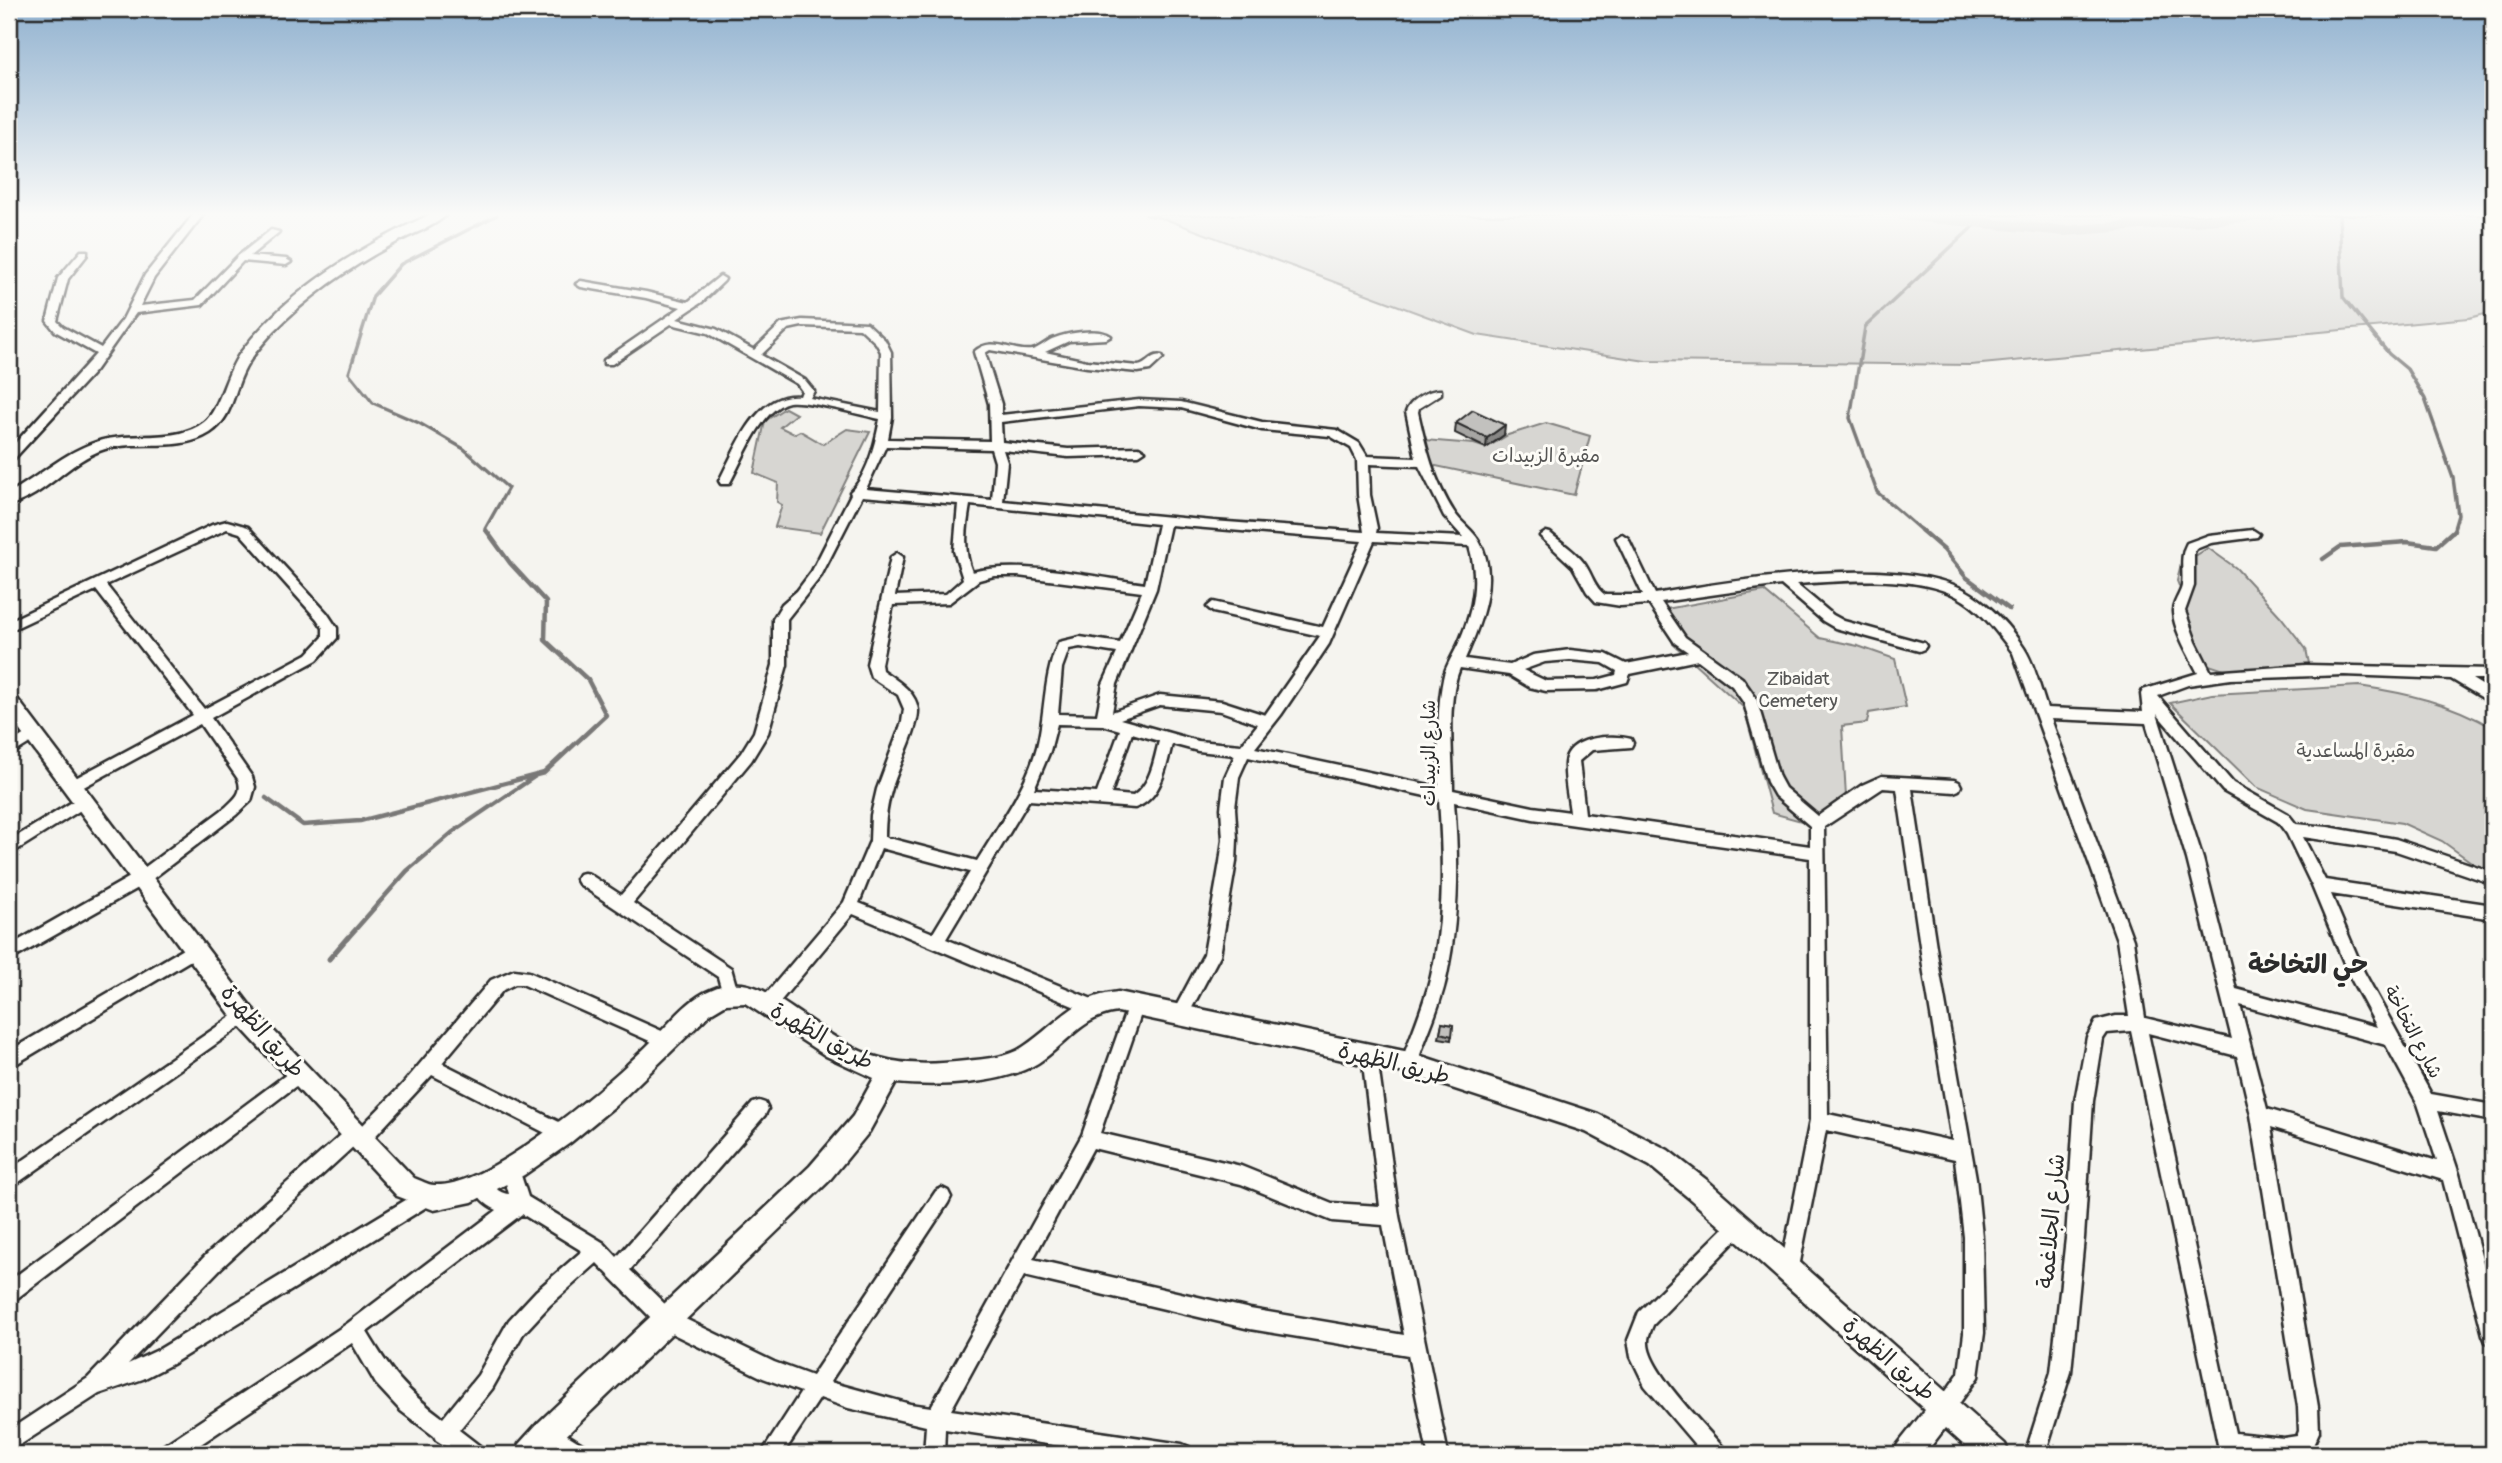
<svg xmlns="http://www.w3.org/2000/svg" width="2502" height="1463" viewBox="0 0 2502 1463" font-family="Pangolin,'Playpen Sans Arabic',sans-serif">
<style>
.green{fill:#d7d6d2;stroke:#81807e;stroke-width:2}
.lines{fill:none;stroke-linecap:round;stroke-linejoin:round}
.stream-far2{stroke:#797877;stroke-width:3.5}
.stream-far1{stroke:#797877;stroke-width:4.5}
.stream{stroke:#797877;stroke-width:5}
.river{fill:#adaca9;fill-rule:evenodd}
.minor-casing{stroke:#2b2b2b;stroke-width:5}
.major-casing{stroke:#2b2b2b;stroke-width:5}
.minor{fill:#fdfcf7;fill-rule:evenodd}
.major{fill:#fdfcf7;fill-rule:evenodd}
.wall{fill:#a7a6a3;stroke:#2b2b2b;stroke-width:2}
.shaded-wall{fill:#888785;stroke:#2b2b2b;stroke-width:2}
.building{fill:#c2c1be;stroke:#2b2b2b;stroke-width:2}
.labels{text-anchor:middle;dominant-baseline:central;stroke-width:6;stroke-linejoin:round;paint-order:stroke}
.park-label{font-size:19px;fill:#565655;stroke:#fdfcf7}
.street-label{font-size:19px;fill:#2b2b2b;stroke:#fdfcf7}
.near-street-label{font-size:23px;fill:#2b2b2b;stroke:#fdfcf7}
.district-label{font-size:26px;font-weight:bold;fill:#2b2b2b;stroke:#fdfcf7}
</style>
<rect width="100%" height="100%" fill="#f5f4ef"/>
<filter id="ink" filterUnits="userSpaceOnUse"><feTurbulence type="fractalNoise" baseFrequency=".0143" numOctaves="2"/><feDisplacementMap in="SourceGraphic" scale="14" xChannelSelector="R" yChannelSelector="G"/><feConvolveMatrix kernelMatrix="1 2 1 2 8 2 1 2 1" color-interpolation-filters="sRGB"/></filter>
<g filter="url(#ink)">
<path class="green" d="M1144,215H2493V312L2469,318L1971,365L1646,361L1477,335L1165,219Z
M785,408L796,414L780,427L794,434L800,431L823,444L847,429L870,432L820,533L775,527L782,505L777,502L778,483L754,473L765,421Z
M1546,423L1590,436L1574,495L1431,465L1425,440L1474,444L1486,448L1508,435Z
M2208,548L2236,568L2281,617L2306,649L2311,673L2242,676L2206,664L2177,630L2185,601L2177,581L2181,565Z
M1764,591L1820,638L1858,646L1895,659L1906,707L1869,713L1867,723L1842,726L1846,797L1812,824L1772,813L1744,708L1673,644L1666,609Z
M2359,686C2406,693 2451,703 2493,728V868L2481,869L2442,841L2402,823L2307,809L2256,787L2170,703L2212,694Z"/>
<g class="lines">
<path class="stream-far2" d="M2339,215L2343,297L2389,354L2407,369L2425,399L2453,478L2458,515L2453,532
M9,323L12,329L9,333
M487,532L485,529L508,488L464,449L419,423L373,403L349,373L373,296L401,264L497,215
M1923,532L1877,492L1850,418L1865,327L1978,222"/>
<path class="stream-far1" d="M1921,530L1944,550L1966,577L2009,609
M2323,559L2340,547L2407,542L2436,546L2454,530
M266,798L303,825L360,821L544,773L606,715L588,680L545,640L546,602L510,563L486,530
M347,939L407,871L453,832L534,777"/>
<path class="stream" d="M329,959L348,937"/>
<path class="river" d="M1892,215H1952L2064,226L2206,215H2280L2272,220L2064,236L1900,220Z"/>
<g class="minor-casing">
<path id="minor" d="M193,215H203L154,278L140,306L195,300L238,256L271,230L279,232L250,256L286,259L291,262L286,265L243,261L202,305L136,313L95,371L13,460L9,461V450L96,354L55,331L47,321L58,278L81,251H87V255L68,279L57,321L63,327L101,348L123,319L145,275Z
M720,276L725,279L724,281L702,302L677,319L716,329L754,350L781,324L785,323L802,320L867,323L885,340L891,352L892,417L888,439L990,441L989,404L974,352C993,335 1011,353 1032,350C1038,349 1046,342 1052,339C1066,333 1098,327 1111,336L1106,339L1069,341L1045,352L1087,361L1138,366C1148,365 1151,353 1162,356L1163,358L1150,370L1138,372L1087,367L990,350L985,353L1001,404V415L1139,400L1181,402L1262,422L1337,430L1359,443L1367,456L1416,458L1406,412C1410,400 1429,389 1441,390V394L1419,408L1418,412C1426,448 1434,481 1454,512C1461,523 1473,530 1479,541C1500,577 1480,625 1465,659L1510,665L1533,655L1570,650L1606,654L1626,664L1688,652L1675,643L1649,604L1621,606L1596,602L1587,592L1573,567L1540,536L1546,532L1550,533C1562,543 1575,551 1584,563C1592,574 1594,587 1605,595H1643L1616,538L1622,534L1628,538L1655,594C1732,581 1906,551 1972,594C1992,607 2011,628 2024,648C2035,665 2040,689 2047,708L2143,712L2141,694L2143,690L2198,673C2190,657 2174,631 2173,612C2172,604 2180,595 2182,586C2184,571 2179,557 2187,543L2209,535L2253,530L2259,534L2257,537L2211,543L2196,549L2194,553V586L2185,611L2196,642L2211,672L2306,665L2493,669V679H2472L2493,692V704L2451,679L2344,675L2231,679L2188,685L2158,696L2233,783L2288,814L2296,824L2328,827L2396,839L2493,872V884L2396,851L2303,837L2325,880L2493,905V919L2331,894L2364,972L2431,1094L2493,1105V1121L2438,1111L2459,1174L2493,1300V1345L2486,1342L2483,1335L2443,1180L2271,1127L2318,1407L2319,1432L2310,1452L2305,1454H2220L2131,1031L2107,1033L2103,1039L2093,1101L2084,1238L2071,1372L2045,1454H2025L2051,1372L2066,1238L2075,1101L2087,1037L2096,1021L2116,1016H2129L2117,940L2013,653C1997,632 1980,608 1956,596C1913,574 1844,581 1796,584L1833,615L1844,621L1924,643L1926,646L1924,649L1919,651L1835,628L1823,621L1781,585L1661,602L1685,637L1742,678L1756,698L1779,777L1785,788L1818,816L1862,785L1882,776L1954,780L1959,782L1961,786L1959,790L1954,792L1912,789L1940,973L1976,1178L1982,1237L1984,1333L1978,1377L1951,1415L1944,1418L1937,1415L1934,1408L1959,1373L1964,1333V1237L1955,1159L1826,1130L1798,1272L1796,1279L1789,1281L1782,1279L1780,1272L1810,1120V858L1533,819L1454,802C1459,860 1459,918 1447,975C1441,1005 1427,1034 1417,1063L1415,1069L1409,1071L1403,1069L1401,1063C1411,1035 1424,1005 1431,976C1445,918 1443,858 1439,799L1248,757L1239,777L1235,808L1237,839L1236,862L1220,955L1186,1019L1180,1021L1174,1019L1172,1014L1204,954L1220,862L1223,839L1221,808L1225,777L1235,755L1198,751L1172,744C1166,768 1161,799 1135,808L1029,800L946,939L1097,1001L1099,1006L1097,1011L1091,1013L1085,1011L853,914L773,1010L767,1012L761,1010L759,1005L761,1000L844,902L870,841L871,815L877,789L902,722L904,709L898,695L871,677L867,664L891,557L897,553L903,557L895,596L946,594L963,579L954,551L958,504L862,496L821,576L787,619V665L768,733L751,761L633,903L731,968L738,993L736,998L730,1000L724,998L718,977L579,884L576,879L579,874L584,873L589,874L621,895L741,753L754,732L773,665V619L782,604L797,591L812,571L851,494L850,492C867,477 876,441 880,419C861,415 805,399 789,402C761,408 742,462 729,484H721L719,481C736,449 756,391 800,396L802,391L797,384L708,333L671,324L612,364H604V360L681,307L646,298L581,287L576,284L581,281L646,292L688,302ZM802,326L860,328L876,343L881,352L880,412L810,398L814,391L805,380L761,355L788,329ZM1139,406L1181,408L1262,430L1330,436L1351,448L1357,460L1358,495L1364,532L1213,521L1003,501L1007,462L1003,450L1068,457L1139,455L1145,451L1139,447L1068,449L1002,442L1001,422ZM886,446L991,449L995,462L992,500L866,489ZM1369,464L1419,466L1444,516L1463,537L1376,533L1377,528L1370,495ZM970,505L1158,524L1145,584C1094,577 1021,560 972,572C963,550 966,528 970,505ZM1170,525L1362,541L1323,627L1213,602L1207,607L1213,612L1320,636L1265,715L1222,701L1160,695L1112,712L1117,684L1156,589ZM1374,541L1469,546C1479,579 1474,608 1460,640C1455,653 1445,666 1443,679C1436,714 1439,751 1439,787L1255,748L1281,715L1329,644ZM994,576H1018L1142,592L1120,643L1080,637L1059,642C1043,674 1046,712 1037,747C1026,788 999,825 977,861L885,837C885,820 887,804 892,788C897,770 919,727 918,710C916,691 896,680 882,670L881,664L893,605L949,603L979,580ZM1080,647L1117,653L1103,684L1097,715L1058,714L1062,668L1069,649ZM1570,660L1603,663L1617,671L1616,675L1597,680L1546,681L1523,670L1545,662ZM1698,660L1732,686L1744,703L1767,782L1775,796L1810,826V846L1585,814L1579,761L1592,750L1631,747L1633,743L1631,739C1612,734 1567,736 1565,763C1564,778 1568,796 1570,812L1533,807L1453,790C1453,755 1446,700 1460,668L1509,675L1529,687L1546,691L1597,690L1627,682L1630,674ZM1160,705L1221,711L1258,724L1241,745L1198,741L1120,719ZM2157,714L2223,791L2278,822L2287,834L2312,886L2349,975L2377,1027L2236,989L2203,859ZM2051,719L2146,723L2187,859L2232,1039L2145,1018L2133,940ZM1057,724L1103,725L1120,730L1097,793L1034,789L1050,751ZM1132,733L1159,741C1154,760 1151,784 1133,796L1111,794ZM1883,788L1897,789L1924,973L1952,1141L1828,1114L1824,827ZM881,848L970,872L933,933L859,903ZM2240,1005L2386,1045L2418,1104L2437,1161L2267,1109ZM2148,1033L2237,1056L2251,1115L2298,1407L2299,1431L2297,1436L2284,1438L2235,1433Z
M227,521L248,527L327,613L337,628V638L317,660L211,718L252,777L255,787L251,801L236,815L147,883L9,961V946L137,873L226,807C236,797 243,793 238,779L200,724L78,790H68L66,786L68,782L193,715L96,590L9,631V621L212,525ZM227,529L240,533L317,619L323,628V637L307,654L204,709L106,585Z
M33,729L38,730L40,734L38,738L9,756V744Z
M82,796L87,798L89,802L87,806L9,855V841Z
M195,942L201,944L203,949L201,954L9,1068V1051Z
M514,970L529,972L673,1036L675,1041L673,1046L667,1049L661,1046L522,984H515L503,990L442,1063L571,1128L574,1134L571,1140L565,1142L559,1140L432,1075L367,1145L361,1147L355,1145L221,1268L128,1364L158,1350L419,1192L425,1189L431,1192L434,1198L431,1204L172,1364L143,1379L99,1394L9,1452V1430L88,1378L207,1254L350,1127L356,1125L361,1127L402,1085L491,980Z
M1136,998L1142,1000L1144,1005L1100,1133L1241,1166L1332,1203L1380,1206L1362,1055L1364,1050L1370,1047L1376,1050L1399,1216L1448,1454H1428L1408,1355L1250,1329L1024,1276L951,1410L1182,1444L1189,1447L1192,1454H1115L945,1429L944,1454H924L926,1426L848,1408L820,1398L783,1454H761L801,1392L763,1378L661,1328L597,1263L550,1305L523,1334L492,1389L459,1430L481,1447L484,1454H458L436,1440L434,1436L401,1411L376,1384L352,1343L186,1454H158L161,1447L348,1323L497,1210C484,1204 478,1197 472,1184L475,1178L481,1175C493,1180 494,1193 509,1194L502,1169L505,1163L511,1160L517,1163L528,1197L604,1243L617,1257L753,1103L759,1101L765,1103L768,1109L765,1115L630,1270L675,1314L774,1362L812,1376L936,1191L942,1188L948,1191L951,1197L948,1203L830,1382L910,1404L931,1407L1082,1135L1128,1005L1130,1000ZM1093,1148L1241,1184L1332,1221L1383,1225L1404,1335L1250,1309L1033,1259ZM522,1214L582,1251L536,1291L509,1320L478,1375L443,1418C405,1390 391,1372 367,1332Z
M244,1008L250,1010L252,1015L250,1020L9,1189V1170Z
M299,1065L305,1067L307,1073L305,1079L16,1299L9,1301V1281Z
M1738,1217L1744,1220L1747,1226L1744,1232L1653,1325C1651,1330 1648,1336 1648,1341C1646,1368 1704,1425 1723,1447L1726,1454H1703L1645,1386L1631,1357L1628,1340L1639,1312L1732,1220Z
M548,1423L587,1447L590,1454C570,1454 547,1454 538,1433L541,1426Z"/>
</g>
<g class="major-casing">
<path id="major" d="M429,215H446C434,227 411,234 395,243C352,266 309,295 274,331C264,342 252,355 245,369C233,391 233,418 210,433C179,453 139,439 105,449C69,460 45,497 9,505V493C39,477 63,453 96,442C130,430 174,445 204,422C220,410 226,371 241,352C289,289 359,248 429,215Z
M9,695L16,697L252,1008L414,1178C420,1180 428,1185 434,1185C488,1189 607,1085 646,1047C664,1030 682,1005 704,993C723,983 740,980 760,989C800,1009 836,1046 880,1058C908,1066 938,1064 966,1061C984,1059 1007,1058 1023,1047C1058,1024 1072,997 1118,992L1409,1052L1598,1114L1668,1150L1708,1181L2005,1444L2009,1454H1974L1945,1428L1925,1454H1894L1898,1444L1925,1410L1690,1199L1650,1166L1586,1132L1409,1074L1118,1012C1082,1016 1067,1044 1038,1063C1003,1085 937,1087 896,1083L869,1132L828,1182L547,1454H515L519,1444L538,1423L810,1166L853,1116L874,1078L826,1056L745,1003L726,1004L711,1013L615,1106L570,1143L524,1175L472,1202L434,1210L397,1196L236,1022L9,716Z"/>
</g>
<use href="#minor" class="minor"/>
<use href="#major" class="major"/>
</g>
<path class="wall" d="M1456,423L1504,435L1486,448L1455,433Z
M1442,1023L1453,1025L1451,1040L1439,1038Z"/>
<path class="shaded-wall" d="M1505,425L1504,435L1486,448L1487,438Z"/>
<path class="building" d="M1473,410L1505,425L1487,438L1456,423Z
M1442,1023L1453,1025L1452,1036L1440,1033Z"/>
</g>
<linearGradient id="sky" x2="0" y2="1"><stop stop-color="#90b1cf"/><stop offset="0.51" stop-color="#fafaf8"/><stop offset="1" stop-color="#fafaf8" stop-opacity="0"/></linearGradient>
<rect width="2502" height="420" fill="url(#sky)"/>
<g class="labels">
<g class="park-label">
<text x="1546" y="456">مقبرة الزبيدات</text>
<text x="1798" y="679">Zibaidat<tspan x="1798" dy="22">Cemetery</tspan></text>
<text x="2356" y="751">مقبرة المساعدية</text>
</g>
<g class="street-label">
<text transform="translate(1429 753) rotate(-90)">شارع الزبيدات</text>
<text transform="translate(2413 1032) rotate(62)">شارع التخاخة</text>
</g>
<g class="near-street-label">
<text transform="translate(263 1031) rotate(49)">طريق الظهرة</text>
<text transform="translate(822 1036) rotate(29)">طريق الظهرة</text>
<text transform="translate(1394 1063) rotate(14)">طريق الظهرة</text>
<text transform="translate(2051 1221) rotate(-85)">شارع الجلاغمة</text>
<text transform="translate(1889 1359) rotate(41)">طريق الظهرة</text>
</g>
<g class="district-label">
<text x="2308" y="965">حي التخاخة</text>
</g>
</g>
<rect width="2502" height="1463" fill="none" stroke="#fdfcf7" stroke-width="35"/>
<rect x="18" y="18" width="2467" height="1428" fill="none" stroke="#2b2b2b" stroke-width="2.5" filter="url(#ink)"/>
</svg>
